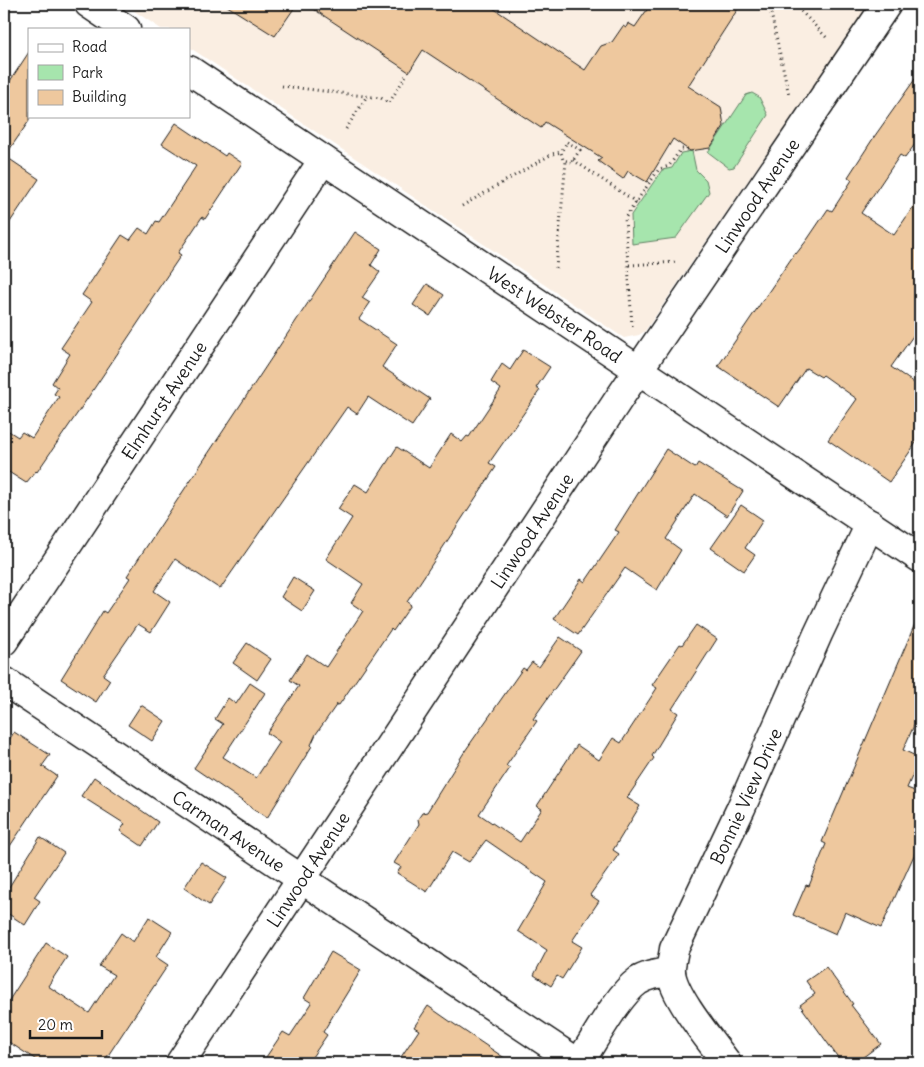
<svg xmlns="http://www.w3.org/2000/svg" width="924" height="1067" viewBox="0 0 924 1067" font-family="Delius,sans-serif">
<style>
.built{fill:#faeee2}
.green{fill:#a6e5ad;stroke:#618064}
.building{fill:#eec89e;stroke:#1c1c1c}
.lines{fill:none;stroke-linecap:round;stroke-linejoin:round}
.minor-casing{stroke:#1c1c1c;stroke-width:31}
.path{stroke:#1c1c1c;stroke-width:3;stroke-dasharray:1 4;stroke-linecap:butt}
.minor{stroke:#fff;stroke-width:28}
.labels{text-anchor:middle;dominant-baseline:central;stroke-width:4;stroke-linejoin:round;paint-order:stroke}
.street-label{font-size:18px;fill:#1c1c1c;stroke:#fff}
</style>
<rect width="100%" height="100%" fill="#fff"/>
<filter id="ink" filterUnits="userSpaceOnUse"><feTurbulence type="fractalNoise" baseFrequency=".02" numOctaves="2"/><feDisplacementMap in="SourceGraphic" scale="10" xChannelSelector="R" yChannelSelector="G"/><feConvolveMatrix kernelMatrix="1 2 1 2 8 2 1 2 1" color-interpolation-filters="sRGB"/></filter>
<g filter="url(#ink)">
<path class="built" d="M124,4H869L645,331L639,335L624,338L189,47V29H161Z"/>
<path class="green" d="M752,93L759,97L768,115L734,167L729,168L708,152L746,95Z
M692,151L696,170L706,180L709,192L676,238L632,244L631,215L662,170L672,168L681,153Z"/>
<path class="building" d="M224,4H297L275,36Z
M306,4H487L585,70L601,46L612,42L623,26L626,28L628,23L635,27L651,4H741L688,86L721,107L724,126L710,148L690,151L673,139L647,182L628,171L623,179L598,161L602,158L545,122L541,128L423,50L409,72Z
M29,52V121L5,156L39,179L4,231V90Z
M920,72V137L905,158L900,155L861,213L894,235L920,197V326L891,367L920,387V437L889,482L828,440L857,399L823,375L821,377L806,368L779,407L718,366L795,253L796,254L807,240L828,209L832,211L852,180L848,177L874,137Z
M176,123L225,156L227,153L242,163L205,219L202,217L178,253L181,255L150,301L152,302L79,411L37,472L36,471L26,483L4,469V428L18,437L22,432L32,438L59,397L54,394L58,388L52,383L70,354L61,348L92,302L82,295L122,235L130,240L139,228L148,234L156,221L159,222L196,166L162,144Z
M355,232L381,249L371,265L380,272L362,298L370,303L359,319L397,344L382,367L430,399L412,426L368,397L357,414L347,407L220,589L175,559L154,591L170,602L151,632L138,624L103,675L110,680L96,702L61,679L103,611L106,613L130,578L127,576Z
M427,284L444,295L430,316L413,305Z
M523,350L550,367L536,388L540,390L489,463L496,467L407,602L411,605L393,631L391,629L339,705L337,704L316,734L311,745L312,746L267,818L194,768L223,724L215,719L228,698L236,704L250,683L265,693L223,757L256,778L280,742L267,733L299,686L290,680L307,654L326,667L363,611L351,603L363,584L326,559L352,518L338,509L355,484L368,492L397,447L429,468L451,434L462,442L467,436L469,437L501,389L491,382L502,364L510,370Z
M666,449L695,468L698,463L743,491L727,516L695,494L666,539L681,550L657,590L625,568L578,635L554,619L581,579L585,582L619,532L615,530Z
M741,505L763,520L745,548L755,555L744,571L711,548Z
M293,577L315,591L302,611L281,597Z
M920,612V712L903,750L920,758L907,788L920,793V842L881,928L845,912L836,934L793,915L806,885L809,886L826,844L822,842Z
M696,625L717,639L672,709L678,713L652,756L654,758L627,798L640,806L613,850L619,854L590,895L599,901L572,941L582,947L562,979L557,976L551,986L534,975L547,950L518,931L547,882L486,840L469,862L452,852L427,892L397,873L401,867L394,863L419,824L418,819L422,813L427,812L465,751L523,668L526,670L532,662L539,667L560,637L581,651L533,719L537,721L506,766L510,768L479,814L520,842L542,809L537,806L577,745L599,760L613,738L621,743L657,688L652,685L680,644L682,645Z
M247,643L271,659L257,680L233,663Z
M141,705L165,721L152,741L128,725Z
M14,732L50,755L42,766L57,776L4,855V748Z
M94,777L158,822L142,846L120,831L125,824L81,796Z
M40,837L64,853L34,897L40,901L25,925L4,911V895Z
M201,862L227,878L209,905L184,888Z
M149,917L172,932L156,957L168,965L103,1063H41L4,1039V1008L46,943L67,957L48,986L89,1013L114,975L99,966L121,933L133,942Z
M331,952L361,970L323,1032L327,1035L308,1063H262L283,1032L290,1036L312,1003L304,998Z
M826,967L853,1004L851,1005L881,1044L855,1063H842L800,1005L815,994L806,981Z
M428,1006L451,1022L512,1063H397L419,1030L414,1027Z"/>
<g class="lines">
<g class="minor-casing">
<g id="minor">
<path d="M89,4L126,29"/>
<path id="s1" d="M189,70L920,558"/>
<path id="s2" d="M4,641L323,160"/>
<path id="s3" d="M4,681L578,1063"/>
<path id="s4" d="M180,1063L620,397L887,4"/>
<path d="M579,1063C594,1041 617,996 638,981C647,975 660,973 671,972"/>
<path id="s5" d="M727,1063C711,1041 675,999 671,973C670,966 673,957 674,949L741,808L818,634L870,524"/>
</g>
</g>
<path class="path" d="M769,4L789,95
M794,4L827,38
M282,86L381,98L389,103L407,74
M346,129L367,96
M567,142L580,150L572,162L563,160L561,152Z
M573,160L636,202
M462,206L552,154L561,152
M629,265L678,262
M556,268L566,161
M632,326L625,218L659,169L669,166L681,149H690"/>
<use href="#minor" class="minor"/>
</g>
</g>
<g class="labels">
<g class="street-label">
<text stroke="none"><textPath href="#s4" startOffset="1042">Linwood Avenue</textPath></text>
<text stroke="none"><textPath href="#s1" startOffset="440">West Webster Road</textPath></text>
<text stroke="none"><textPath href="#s2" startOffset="289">Elmhurst Avenue</textPath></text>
<text stroke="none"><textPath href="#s4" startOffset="638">Linwood Avenue</textPath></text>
<text stroke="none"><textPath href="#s5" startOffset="300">Bonnie View Drive</textPath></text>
<text stroke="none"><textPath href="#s3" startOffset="270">Carman Avenue</textPath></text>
<text stroke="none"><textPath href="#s4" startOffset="232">Linwood Avenue</textPath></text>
</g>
</g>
<rect width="924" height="1067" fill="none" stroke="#fff" stroke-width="20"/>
<rect x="10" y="10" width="904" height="1047" fill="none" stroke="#1c1c1c" stroke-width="2" filter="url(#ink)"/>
<rect x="28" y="28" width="162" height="90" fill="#ffffff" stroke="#a4a4a4"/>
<rect x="38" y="44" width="25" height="8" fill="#ffffff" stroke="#a4a4a4"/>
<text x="72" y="52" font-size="15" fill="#1c1c1c">Road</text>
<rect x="38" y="65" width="25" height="15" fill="#a6e5ad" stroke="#a4a4a4"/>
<text x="72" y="78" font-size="15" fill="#1c1c1c">Park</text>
<rect x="38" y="90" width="25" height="15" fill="#eec89e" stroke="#a4a4a4"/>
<text x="72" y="102" font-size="15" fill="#1c1c1c">Building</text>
<path d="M30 1030v8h72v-8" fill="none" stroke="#1c1c1c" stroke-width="2.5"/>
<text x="38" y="1030" font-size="15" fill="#1c1c1c" stroke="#ffffff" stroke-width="4" paint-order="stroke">20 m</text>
</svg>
